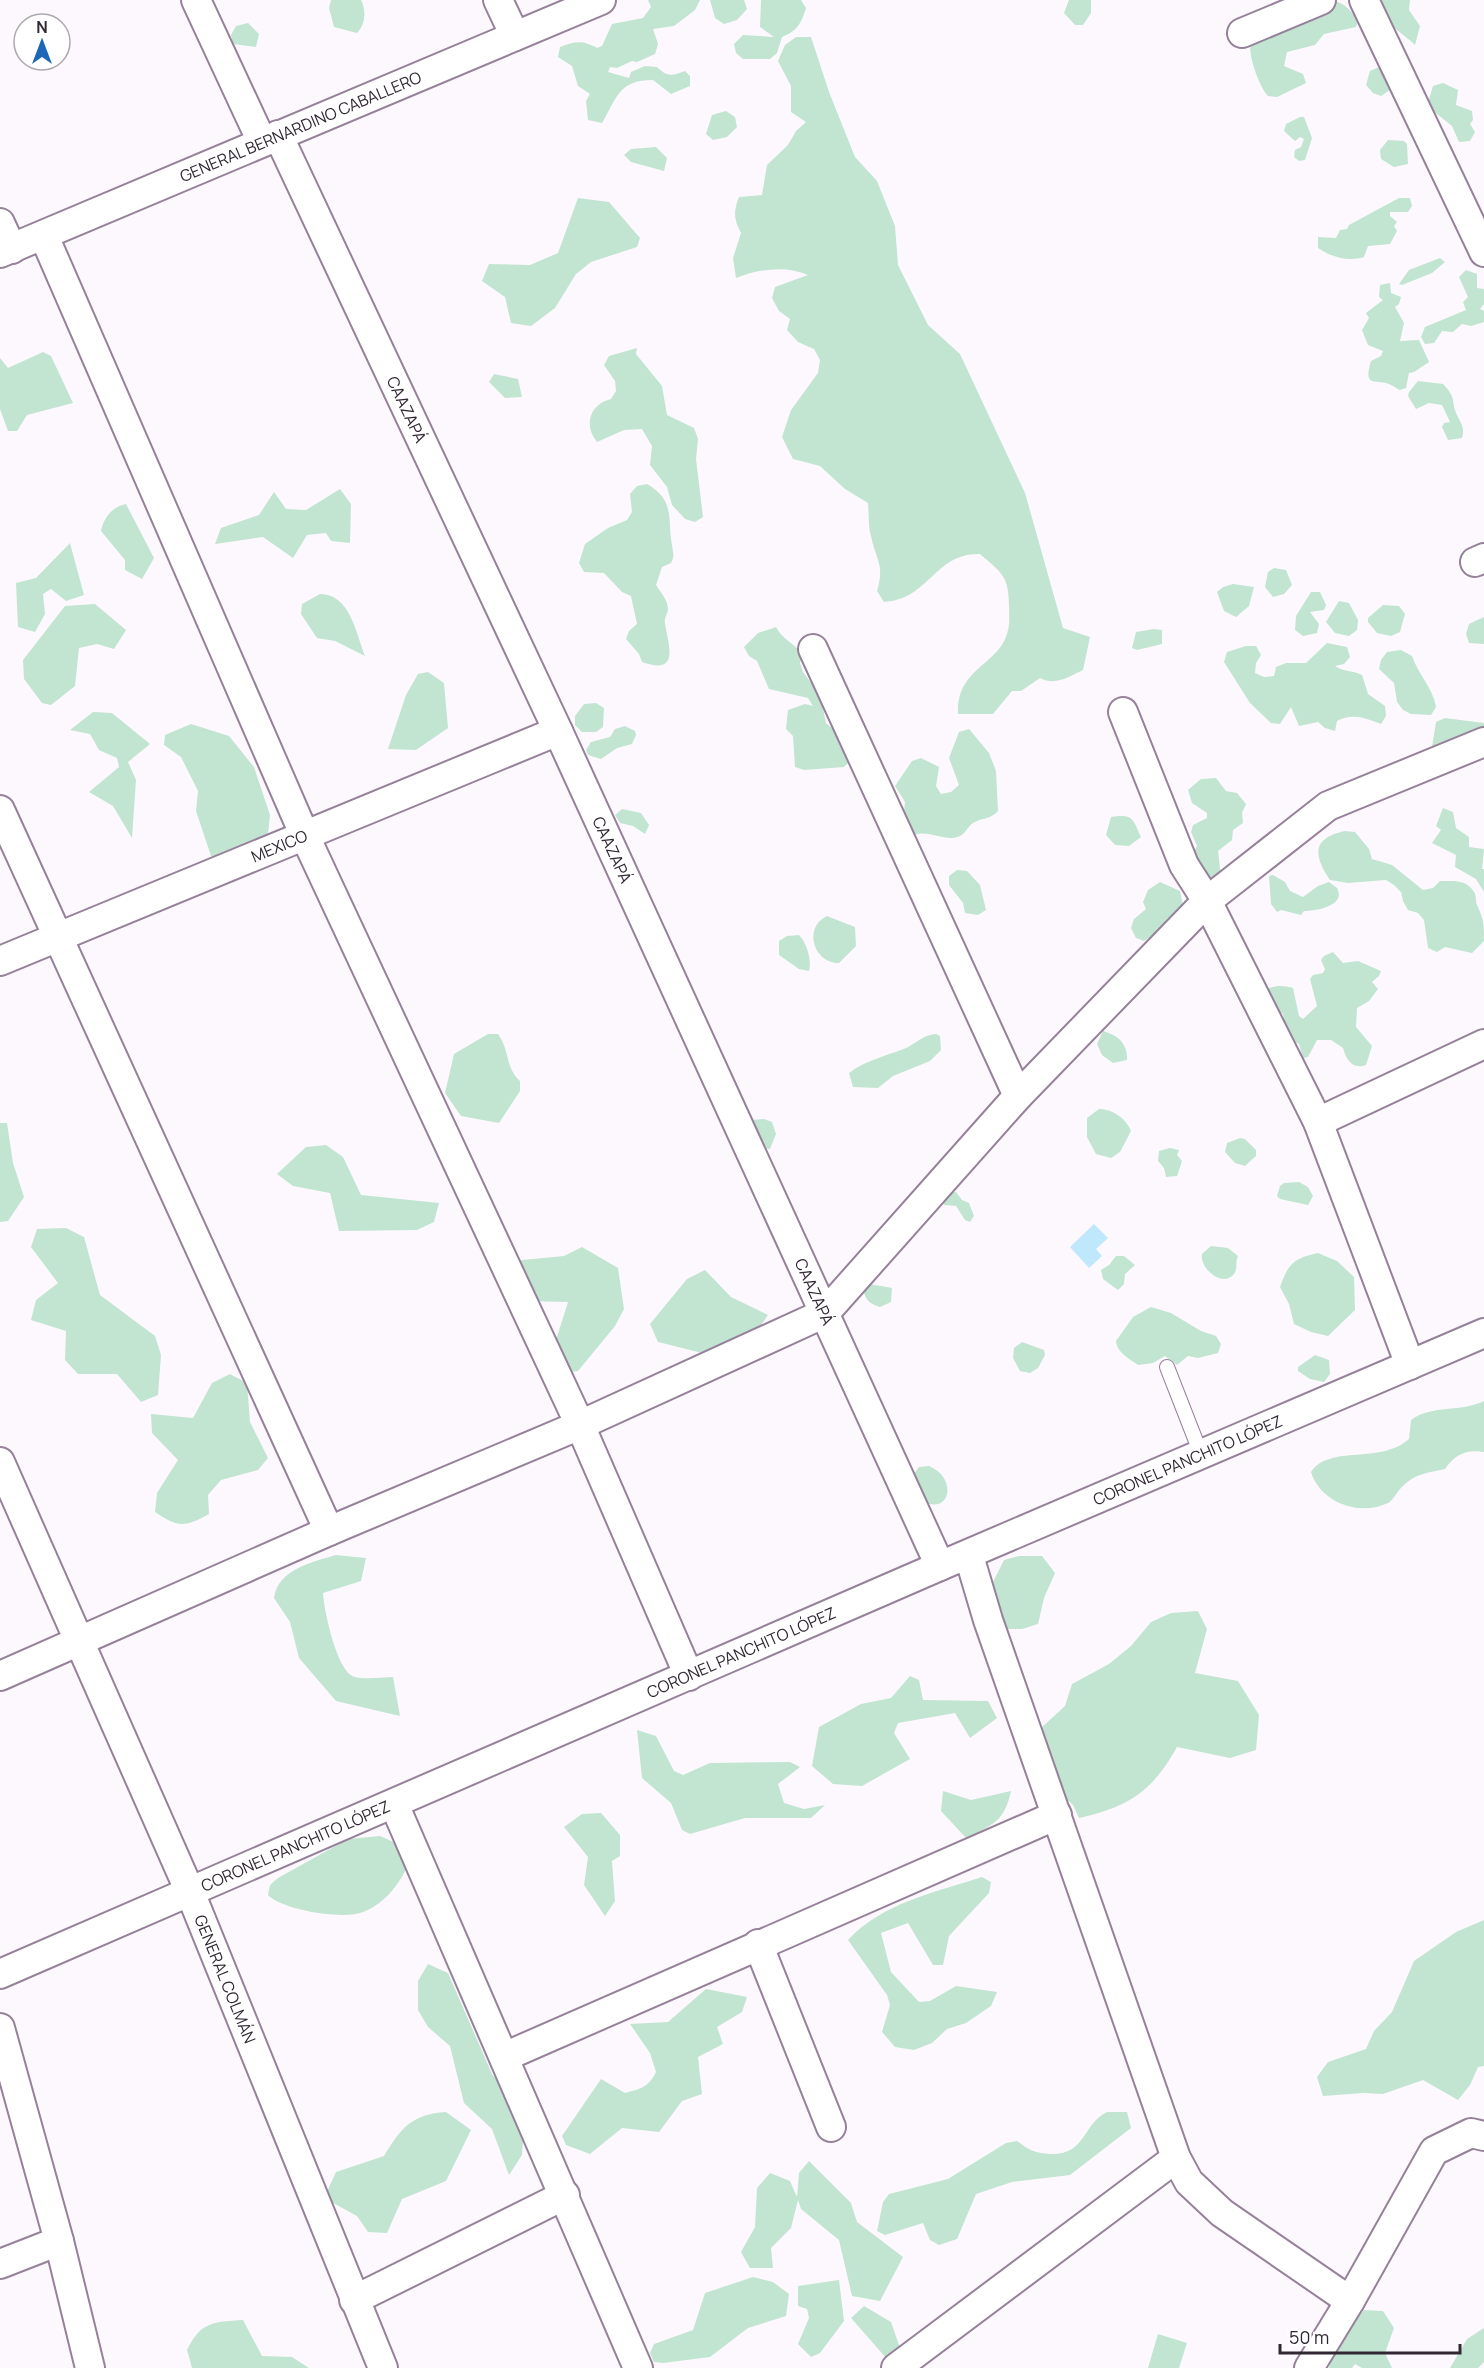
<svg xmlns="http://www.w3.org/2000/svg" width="1484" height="2368" viewBox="0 0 1484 2368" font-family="Manrope,sans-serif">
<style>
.green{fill:#c1e5d0}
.water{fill:#bfe8fc}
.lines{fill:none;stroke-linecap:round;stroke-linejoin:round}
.service-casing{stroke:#96809a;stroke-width:16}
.minor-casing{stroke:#96809a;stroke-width:32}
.service{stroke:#fff;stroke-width:14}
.minor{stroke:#fff;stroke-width:28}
.labels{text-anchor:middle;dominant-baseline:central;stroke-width:5;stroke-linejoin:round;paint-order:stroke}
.street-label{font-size:16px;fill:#302732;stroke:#fff}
</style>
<rect width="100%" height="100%" fill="#fdf8fe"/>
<path class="green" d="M331,0H361C366,10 366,24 357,33L334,27L329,8Z
M648,0H700L695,10L674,26L653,29L658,44L655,54L637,62L632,61L617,68L610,67L608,72L629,78L631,72L645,66L657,67C667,77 672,76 685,71L690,76V86L671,94L653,80C618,80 617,98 602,123L588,120L586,101L590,94L578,86L572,66L558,57L560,47C575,41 583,40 597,48L602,46L612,24L643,18L651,7Z
M710,0H744L747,9L737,20L724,24L715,18Z
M761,0H801L806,8C801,24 797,31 782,37L777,53L770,59H743L736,53L734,44L743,35L774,37L760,27Z
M1069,0H1091V13L1083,25H1075L1064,13Z
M1382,0H1410L1409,10L1420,26L1415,45C1400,30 1382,25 1382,0Z
M1333,1C1344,2 1353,12 1358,22L1356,27L1324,34L1315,45L1287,52L1284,66L1303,74L1306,83L1277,97L1268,96C1260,88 1247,54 1251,43Z
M248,23L259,34L256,47L233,44L231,35L236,26Z
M796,37H811L829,92L855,157L877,181L895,226L898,265L928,325L960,354L1025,493L1063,628L1090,637L1083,670C1068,677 1056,686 1040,678L1021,691H1012L993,714H958C956,667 1001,665 1008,630C1010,623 1009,614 1009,607C1009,576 1002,573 980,554C934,553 930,599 884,602L877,591C885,564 876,561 871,536C868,526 869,514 868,503L845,489L820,466L793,459L782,437L791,410L818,373L820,360L814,349L798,342L787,330L790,319L779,311L772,298L775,287L808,275C786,265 759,269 736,278L733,258L741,233C734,220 733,212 739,197L762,195L767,165L788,145L796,131L806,122L791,112V86L778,61L785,45Z
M1379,67L1383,69L1393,88L1381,96L1373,93L1366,85L1370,71Z
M1443,83L1458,90L1456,105L1472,111L1473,120L1470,124L1475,132L1470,141L1459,142L1452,126L1427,106L1433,86Z
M726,111L735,117L737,127L727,137L713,140L706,134L712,115Z
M1300,117H1304L1312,138L1305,160L1299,161L1294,157L1295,150L1301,147L1304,139L1300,137L1295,141L1284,131L1286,124Z
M1388,140L1404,141L1407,144L1408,164L1394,167L1381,159L1380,150Z
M656,147L667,158L664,171L631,162L624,155L631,149Z
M578,198L609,202L640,238L637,247L591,262L576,274L555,308L531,326L511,323L505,297L482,281L489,264L530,265L558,253Z
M1399,198H1410L1412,206L1408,212H1390V216L1397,222L1394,226L1397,231L1390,244L1368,246L1364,257C1348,262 1331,257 1318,248V237L1336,238L1340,230L1347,229L1349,225Z
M1440,258L1445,262L1432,273L1402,285L1399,284L1409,270Z
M1466,270L1477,274V288L1484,289V304L1480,309L1484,311V322L1471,326L1462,324L1453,332L1442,331L1434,343L1425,344L1421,337L1425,327L1466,310L1463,302L1468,297L1459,277Z
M1390,283L1391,293L1401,297L1399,304L1395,307L1404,323L1400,341L1419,340L1429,362L1414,372L1409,373L1406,388L1400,390C1397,389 1394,386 1391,385C1378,378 1362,390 1371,361L1381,356L1383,351L1368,345L1362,330L1369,318L1366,313L1383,300L1379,297L1380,285Z
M637,348L636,354L662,386L667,415L694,428L698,439L696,459L703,517L695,522L685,519L672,505L667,487L650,465L652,446L642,429L624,430L597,442C583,425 590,404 611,399L616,391L615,381L604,365L609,356Z
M43,352L51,356L73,403L27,415L17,431H8L0,409V358L8,368Z
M494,374L518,379L522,397L505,398L489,382Z
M1418,381L1443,384C1458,400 1450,400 1457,415C1461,424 1465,427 1462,438L1448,440L1442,427L1444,423L1450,422L1442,405L1429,403L1416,409L1408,396L1409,392Z
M647,484C676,501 667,519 672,545C673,554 675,555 671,563L662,567L656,585C661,593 668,600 668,610C667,615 664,618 665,623C668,644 681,676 642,662L639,654L626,639L629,631L637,624L631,596L622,592L604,573L584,572L579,563L585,544L608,528L627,520L632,512L630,494L637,486Z
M340,489L351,504L350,543L331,541L326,533L307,535L293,558L263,537L215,544L221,528L259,515L274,492L286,509L306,510Z
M126,504L154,558L142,579L125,570V560L101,531C104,517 112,507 126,504Z
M70,543L84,595L66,601L51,589L43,594L45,614L35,632L18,627L16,583L36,578Z
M1274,568L1286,570L1292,585L1284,594L1273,597L1265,587L1268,572Z
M1233,584L1254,587L1249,606L1236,617L1224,611L1217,592L1223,587Z
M1311,592H1320L1326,605L1324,610L1310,612L1319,624L1317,633L1303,636L1295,630L1296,616Z
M320,594C350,594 356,633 365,656L335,641L317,638L301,614L302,604Z
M1339,601L1349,603L1358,620L1357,630L1349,636L1335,633L1326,622Z
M95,604L126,630L114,649L97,644L79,648L75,686L51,705L42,703L24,679L23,660L65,606Z
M1383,605L1399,606L1405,614L1400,632L1391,636L1377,633L1368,622V618Z
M1484,617V644L1469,643L1466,634L1469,624Z
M776,627C782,639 794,643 802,654L800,663L803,672L820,695L826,723L834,730L841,749L851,760L844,767L804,770L795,767L793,736L786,729L788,710L805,704L813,706L808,698L769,689L757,661L749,656L744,647L758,633Z
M1154,629L1162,630V644L1137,650L1132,648L1136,632Z
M1327,643L1347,647L1350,657L1344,664L1335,666C1344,672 1352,670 1362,675L1368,694L1385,706L1386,716L1381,724C1365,718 1352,713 1337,721L1335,731L1325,728L1318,722L1299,726L1291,707L1280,724L1271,723L1250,703L1224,662L1227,652L1246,646H1256L1261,655L1256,663L1255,673L1264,677L1274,676L1276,667L1286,663H1306Z
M1401,650L1412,656C1418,674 1433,688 1436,707L1431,715L1411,714L1403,710L1397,702L1394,683L1379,669L1381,660L1387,652Z
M428,672L444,683L448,728L416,750L388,749L406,695L418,674Z
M596,703L604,708L603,727L596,732H582L575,725V716L584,704Z
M93,712L112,713L150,744L128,762L136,780L132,838L113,806L89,792L119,767L117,758L99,750L90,734L70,730Z
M1445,718L1484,723V737L1425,755L1432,747L1436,722Z
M191,724L229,736L254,767L270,815L268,834L247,855L229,861L211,856L196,811L198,791L181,757L164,745L165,735Z
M625,726L635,731L636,735L632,744L617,748L601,759L588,755L586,750L591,742L610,737L615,729Z
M969,729L989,753L996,771L998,811C990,820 983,817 973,823C968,826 966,833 960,836C945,843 930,829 914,835L905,831L903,821L905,802L895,786L912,761L921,758L939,767L936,786L941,794L951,792L959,785L949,758L959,732Z
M1216,778L1226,791L1237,793L1246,804L1242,813L1243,823L1233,830L1232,840L1218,851L1221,876L1208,894L1188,862L1197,846L1191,832L1193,825L1207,818V813L1192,803L1188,790L1201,779Z
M1443,808L1453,812L1456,828L1469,837V847L1484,849L1482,869H1484V892L1476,879L1455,867L1456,855L1432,843L1441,830L1436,826Z
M622,809L641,813L649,825L645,834L633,826L620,823L615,815Z
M1111,817C1134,813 1133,820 1141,837L1129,846L1115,845L1106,835Z
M1345,831L1355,832L1369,849L1372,859L1392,865L1423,890L1433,888L1440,881C1453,881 1467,879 1474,892C1477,896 1475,901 1477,905C1484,920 1484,924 1484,941L1472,953L1445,947L1437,952L1428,948L1424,920L1418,913L1408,910L1403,901L1401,892L1394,885L1386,880L1348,883L1330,880C1313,855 1312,838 1345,831Z
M957,870L967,871L980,885L986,910L978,915L965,913L963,903L949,885V876Z
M1273,875L1285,882L1290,891L1303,897L1318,886L1329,882L1337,888C1347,906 1315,911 1304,911L1301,915L1281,910L1277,912L1271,904L1269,876Z
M1160,882L1180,891L1183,906L1176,915L1167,919L1162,928L1144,941L1136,938L1131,928L1134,919L1146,909L1143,902L1148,890Z
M827,916L855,927L856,946L839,963C813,963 803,927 827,916Z
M799,935C807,943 812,961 809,971L799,969L779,955V941L787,936Z
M1333,952L1343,963L1358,961L1381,971L1379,976L1372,982L1378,989L1369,1001L1357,1008L1356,1027L1372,1046L1366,1065C1352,1070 1346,1059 1343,1048L1331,1040H1317L1308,1057L1303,1058L1299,1044L1286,1037L1283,1014L1270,1008L1264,991C1271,985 1284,985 1293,988L1299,1016L1303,1019L1317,1006L1310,979L1313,975L1323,973L1325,969L1321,960L1324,956Z
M1103,1031C1118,1035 1128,1044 1127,1060L1113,1063L1102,1055L1097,1044Z
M488,1034H498C510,1050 505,1068 520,1081V1091L499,1123L461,1116L445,1093L454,1054Z
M936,1034L940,1036L941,1050L930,1061L893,1076L878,1088L853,1087L849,1073C865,1061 882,1057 901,1050C914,1046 921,1035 936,1034Z
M1099,1109C1112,1109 1126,1118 1131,1131L1120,1152L1111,1158L1096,1154L1087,1137V1118Z
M764,1119L772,1122L776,1134L770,1149L763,1148L751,1120Z
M0,1123H7L13,1163L24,1197L8,1221L0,1222Z
M1240,1138L1245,1139L1256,1150V1156L1245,1166L1235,1163L1225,1152L1227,1143Z
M326,1145L343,1157L361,1195L439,1203L434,1222L417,1230L339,1231L330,1193L293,1186L277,1174L306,1147Z
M1170,1148L1179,1150L1177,1155L1182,1161L1177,1176L1166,1177L1164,1168L1158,1161L1159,1151Z
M1299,1182L1308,1187L1313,1196L1308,1205L1280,1199L1277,1196L1280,1186L1284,1183Z
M956,1192L962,1200L969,1203L974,1216L970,1222L965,1220L956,1206L944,1205L942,1200L949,1193Z
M66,1228L84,1237L100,1295L155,1336L161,1355L158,1395L141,1402L117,1374H78L65,1360L66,1331L31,1320L36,1300L58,1283L31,1247L37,1229Z
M1211,1246L1228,1248L1238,1256C1235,1262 1238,1269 1234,1274C1222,1289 1199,1267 1202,1254Z
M582,1247L618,1268L624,1309L615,1326L578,1371L559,1374L551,1356L568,1302L527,1301L506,1272L522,1260L564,1256Z
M1318,1253L1337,1261L1354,1277L1355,1310L1328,1336L1311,1332L1294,1324L1289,1304L1280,1287C1288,1264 1294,1258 1318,1253Z
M1116,1256H1124L1135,1265L1125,1274L1124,1284L1118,1290L1103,1279L1101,1270L1109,1265Z
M705,1270L731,1297L768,1315L750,1341L714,1356L658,1342L650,1324L687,1279Z
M870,1284L892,1288L891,1302L880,1307C869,1304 863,1298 864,1287Z
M1151,1307L1171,1313L1201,1331L1216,1336L1221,1344L1218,1353L1198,1358L1188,1356L1177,1365L1165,1356L1153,1363L1138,1365C1130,1359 1117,1353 1116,1341L1133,1317Z
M1022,1342L1044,1350L1045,1355L1038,1368L1030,1373L1020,1371L1013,1358L1014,1348Z
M1315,1355L1329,1360L1330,1374L1324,1382L1310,1379L1298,1371V1367Z
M230,1374L247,1383L250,1422L268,1458L258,1470L221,1480L208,1495L209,1514C186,1527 178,1528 155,1512L157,1493L178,1460L152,1433L151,1414L193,1418L212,1383Z
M1484,1401V1452C1467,1449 1455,1454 1445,1469C1428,1473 1416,1473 1403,1486C1397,1491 1394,1500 1388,1503C1359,1517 1320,1502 1311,1472C1330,1444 1380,1465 1409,1439L1411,1420C1433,1404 1460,1413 1484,1401Z
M929,1466C956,1477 952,1512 926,1503L913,1475L919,1467Z
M336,1555L366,1558L361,1581L323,1593C324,1610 337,1673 355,1677C367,1680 381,1677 393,1677L400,1716L336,1701L299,1658L290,1622L274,1598C278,1569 313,1562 336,1555Z
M1019,1556H1042L1055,1573L1044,1598L1038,1624L1022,1629H1004L987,1585L993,1582L1004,1560Z
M1198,1611L1207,1629L1195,1673L1238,1681L1259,1715L1256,1750L1230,1758L1177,1747C1152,1792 1128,1807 1079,1818L1073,1805L1052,1786L1041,1728L1065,1706L1072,1684L1109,1664L1131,1646L1151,1622L1171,1613Z
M910,1676L919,1680L923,1700L988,1701L997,1718L970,1738L955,1713L898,1723L894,1733L910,1759L862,1786L833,1784L812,1766L819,1727L861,1704L891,1698Z
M637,1730L656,1736L674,1771L683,1775L710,1763L790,1762L800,1767L778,1784L784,1803L804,1809L825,1805L811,1818H745L690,1834L682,1830L671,1803L642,1778Z
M943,1791L971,1800L1011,1791C1004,1823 993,1823 967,1839L941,1811Z
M601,1813L620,1835V1856L612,1861L615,1901L605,1916L584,1885L588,1857L564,1827L582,1814Z
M380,1836L398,1844L408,1865C399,1885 383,1906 360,1913C340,1919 282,1910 268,1895L270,1885L278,1878L348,1839Z
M982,1877L991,1882L989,1893L949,1936L943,1965H933L908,1923L881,1933L891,1972L919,2002L930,2001L956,1986L997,1992L991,2006L966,2023L947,2029L932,2043L914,2050L895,2047L882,2032L890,2005L887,1995L848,1940C882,1903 936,1892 982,1877Z
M1484,1920V2066L1478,2067L1470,2085L1458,2100L1423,2080L1383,2094L1363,2093L1323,2096L1317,2077L1328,2062L1366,2049L1374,2031L1392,2012L1414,1961L1456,1932Z
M428,1964L448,1973L492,2074L517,2106L524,2124L522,2155L509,2175L492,2129L464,2103L450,2046L428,2027L418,2010V1981Z
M706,1989L747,1997L742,2012L717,2027L723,2044L698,2057L702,2094L682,2101L659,2132L622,2128L590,2154L566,2145L562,2136L601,2079L625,2093C640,2089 649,2087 656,2072L650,2053L630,2024L668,2022Z
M446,2112L471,2130L446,2181L402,2199L387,2233L368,2232L357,2216L324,2198L336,2172L384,2156C401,2128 412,2114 446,2112Z
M1107,2112H1127L1131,2128L1070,2175L1012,2182L976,2194L957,2239L939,2245L930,2240L923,2223L885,2235L877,2231L883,2202L889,2194L948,2179L1006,2143L1017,2141C1029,2150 1034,2153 1050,2154C1087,2155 1081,2125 1107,2112Z
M809,2161L851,2203L857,2222L903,2257L880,2301L852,2296L839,2240L801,2209L798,2200L791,2228L771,2248L773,2268H750L741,2252L755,2227L757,2188L770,2173L790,2181L797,2197L799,2173Z
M753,2277L773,2282L789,2294L786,2316L748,2328L710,2357L663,2363L654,2362L650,2353L654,2344L693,2330L705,2293Z
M839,2280L844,2321L820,2353L811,2357L798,2344L809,2318L807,2309L798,2306V2286Z
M864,2306L891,2322L900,2348L887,2359L851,2318Z
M1364,2310L1383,2311L1394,2328L1385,2353L1392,2368H1362L1355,2364L1352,2368H1329L1338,2340Z
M243,2320L262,2356L292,2357L309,2368H192L187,2350C201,2321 214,2322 243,2320Z
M1484,2328V2362L1478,2368H1450L1467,2339Z
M1158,2334L1187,2343L1179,2368H1148Z"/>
<path class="water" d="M1094,1224L1108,1238L1096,1249L1102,1256L1089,1268L1070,1247Z"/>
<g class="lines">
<g class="service-casing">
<path id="service" d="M1167,1367L1201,1454"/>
</g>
<g class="minor-casing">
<g id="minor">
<path d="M196,0L262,142"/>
<path d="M498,0L515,36"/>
<path d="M1364,0L1484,252"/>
<path d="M1242,33L1321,0"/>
<path id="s1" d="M278,135L558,731L940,1566"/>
<path d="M0,223L12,249"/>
<path d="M44,236L304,834L580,1425L689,1676"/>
<path id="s2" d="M0,253L601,0"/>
<path d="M1475,562L1484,558"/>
<path d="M813,649L1018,1096"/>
<path d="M1123,712L1184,865L1207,901L1318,1122L1410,1365"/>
<path d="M0,810L329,1531"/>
<path id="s3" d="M0,961L558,731"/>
<path d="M1318,1122L1484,1044"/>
<path id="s4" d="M0,1462L190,1892L383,2368"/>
<path d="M969,1556L988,1620L1176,2158L1189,2182L1222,2213L1350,2301"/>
<path d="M0,1676L329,1531L580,1425L825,1313L1018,1096L1207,901L1328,806L1484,742"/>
<path d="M394,1804L638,2368"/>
<path d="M758,1944L831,2127"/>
<path id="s5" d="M0,1974L940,1566L1484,1333"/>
<path d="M0,2028L59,2241L90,2368"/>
<path d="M504,2057L1057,1815"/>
<path d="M0,2264L59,2241"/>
<path d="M354,2300L565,2195"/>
<path d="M896,2368L1176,2158"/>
<path d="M1309,2368L1350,2301L1434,2151L1471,2133L1484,2136"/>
</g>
</g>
<use href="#service" class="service"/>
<use href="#minor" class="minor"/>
</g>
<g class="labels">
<g class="street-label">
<text stroke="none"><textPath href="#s2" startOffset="326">GENERAL BERNARDINO CABALLERO</textPath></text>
<text stroke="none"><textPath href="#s1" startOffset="303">CAAZAPÁ</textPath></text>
<text stroke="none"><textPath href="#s3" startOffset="302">MEXICO</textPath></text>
<text stroke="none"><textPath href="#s1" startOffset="789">CAAZAPÁ</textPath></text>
<text stroke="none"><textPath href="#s1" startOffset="1275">CAAZAPÁ</textPath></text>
<text stroke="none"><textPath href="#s5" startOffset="1294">CORONEL PANCHITO LÓPEZ</textPath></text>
<text stroke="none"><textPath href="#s5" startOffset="808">CORONEL PANCHITO LÓPEZ</textPath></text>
<text stroke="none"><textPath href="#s5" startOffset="322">CORONEL PANCHITO LÓPEZ</textPath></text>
<text stroke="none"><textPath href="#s4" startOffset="564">GENERAL COLMÁN</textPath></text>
</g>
</g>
<g transform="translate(42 42)"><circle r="28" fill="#ffffff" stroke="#aca9ad" stroke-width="1.5"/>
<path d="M0-4.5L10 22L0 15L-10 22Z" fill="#1e67b7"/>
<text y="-9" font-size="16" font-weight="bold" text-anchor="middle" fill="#302732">N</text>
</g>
<path d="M1280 2344v9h180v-9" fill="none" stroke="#302732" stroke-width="3"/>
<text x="1289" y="2344" font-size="18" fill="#302732" stroke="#ffffff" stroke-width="4.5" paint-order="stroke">50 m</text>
</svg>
